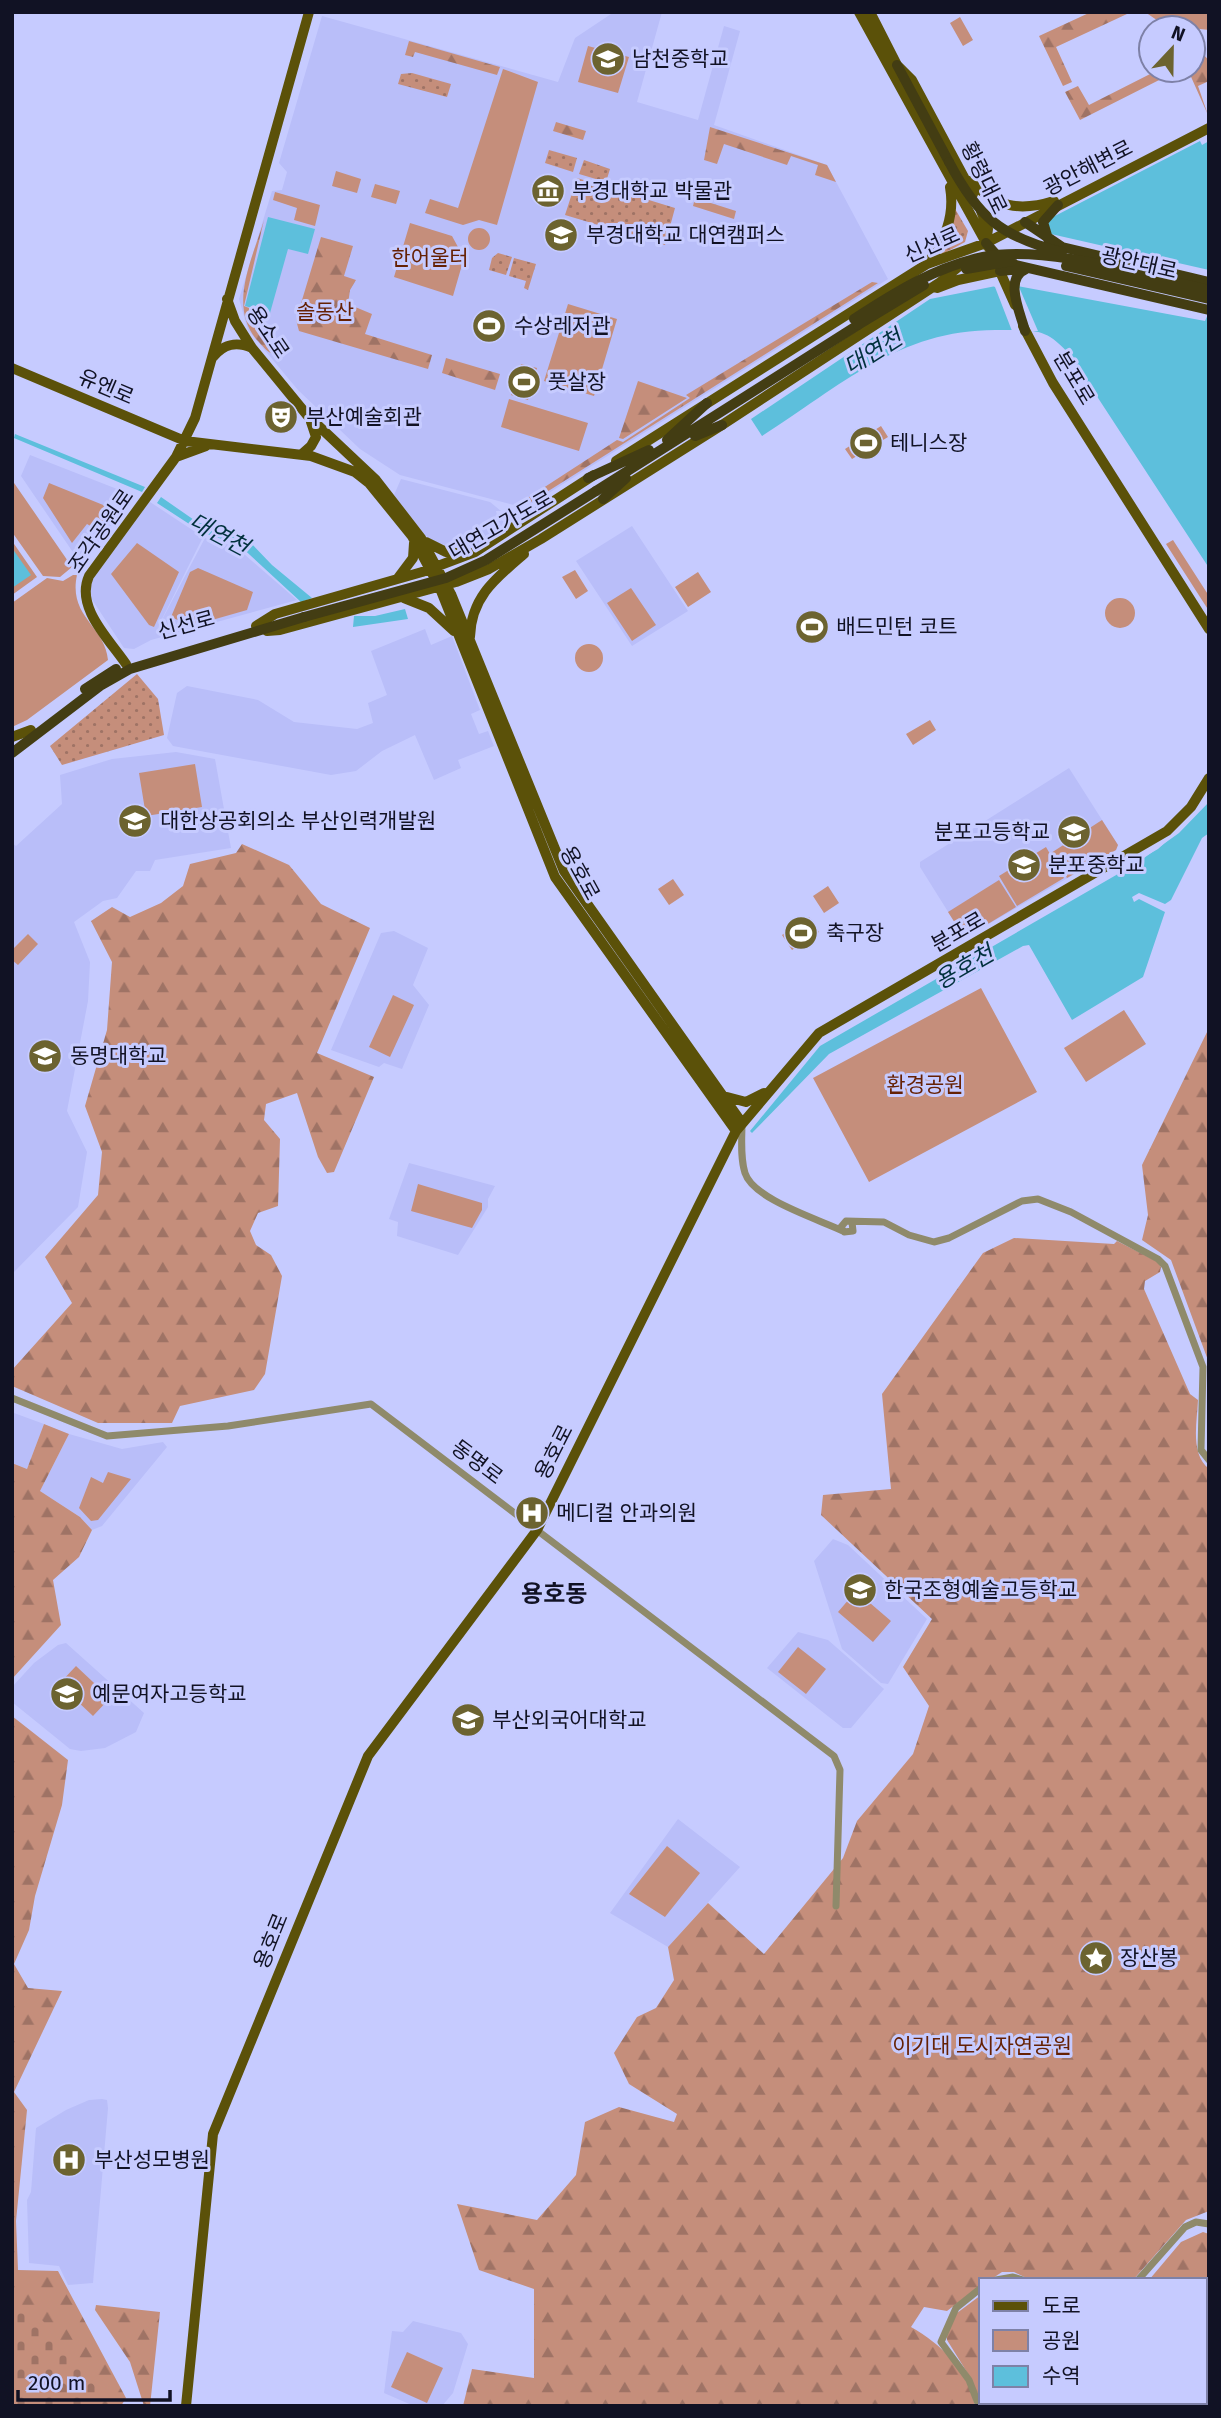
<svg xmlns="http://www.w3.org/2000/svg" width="1221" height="2418" viewBox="0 0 1221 2418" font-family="'Fira Sans','Noto Sans KR',sans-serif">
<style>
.built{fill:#b9bef9}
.grass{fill:url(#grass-dots)}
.forest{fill:url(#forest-firs)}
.cemetery{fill:url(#cemetery-stones)}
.green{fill:#c58e7b}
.water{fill:#5dbfdc}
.pier{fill:#c6cbff}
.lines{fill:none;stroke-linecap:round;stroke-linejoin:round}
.minor{stroke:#8f8a6b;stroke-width:7}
.major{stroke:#5b5109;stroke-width:10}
.highway{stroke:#433d13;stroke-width:10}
.highway-bridge{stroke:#433d13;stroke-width:10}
.labels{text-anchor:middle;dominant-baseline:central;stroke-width:6;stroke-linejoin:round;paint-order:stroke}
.poi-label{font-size:21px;fill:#111224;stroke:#c6cbff;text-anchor:start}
.street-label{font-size:21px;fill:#111224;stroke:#c6cbff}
.park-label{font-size:21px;fill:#652104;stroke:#c6cbff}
.water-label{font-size:23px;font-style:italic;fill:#01313d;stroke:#c6cbff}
.quarter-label{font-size:24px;font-weight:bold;fill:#111224;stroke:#c6cbff}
</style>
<defs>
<pattern id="grass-dots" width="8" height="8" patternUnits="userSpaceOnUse" patternTransform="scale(1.75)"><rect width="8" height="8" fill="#c58e7b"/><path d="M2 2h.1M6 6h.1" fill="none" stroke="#9f7365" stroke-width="1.8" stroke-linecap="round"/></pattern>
<pattern id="forest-firs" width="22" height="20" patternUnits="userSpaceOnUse" patternTransform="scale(1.75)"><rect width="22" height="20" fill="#c58e7b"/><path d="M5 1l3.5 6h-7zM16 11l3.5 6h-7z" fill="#9f7365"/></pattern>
<pattern id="cemetery-stones" width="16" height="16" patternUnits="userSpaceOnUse" patternTransform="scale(1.75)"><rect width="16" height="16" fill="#c58e7b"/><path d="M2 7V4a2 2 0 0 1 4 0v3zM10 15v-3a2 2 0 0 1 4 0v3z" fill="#9f7365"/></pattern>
</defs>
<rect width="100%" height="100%" fill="#c6cbff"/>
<path class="built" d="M614,12H662L637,102L698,120L724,26L740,31L714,125L827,165L888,279L525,508L400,475L360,449L298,390L248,330L239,299L272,191L282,190L287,172L279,163L322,16L558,82L575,38Z
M30,455L135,496L81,564L21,476Z
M401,479L490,502L501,511H496L498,519L506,522L507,526L468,551L438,543L426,536L394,495Z
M147,500L203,537L154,635L205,538L236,547L297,600L151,640L134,649L124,648L91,598L89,585L92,574Z
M632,526L688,611L632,646L576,561Z
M425,629L431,645L452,636L480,710L471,714L479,734L488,731L494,746L458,760L461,768L434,780L415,735L382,751L356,771L331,775L173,746L167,738L177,693L187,686L258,700L294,722L357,729L373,723L368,703L387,695L371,651Z
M176,752L215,759L231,848L155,860L150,871H136L117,898L103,901L74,922L90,962L88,1001L67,1111L87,1152L78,1207L12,1274V843L16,846L62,804L60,775L112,759Z
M1069,768L1118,845L1116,850L968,936L962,934L920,867V862Z
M394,931L428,948L413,985L429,1005L402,1069L384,1063L379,1067L331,1050L381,933Z
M409,1163L495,1186L488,1199V1207L458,1255L397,1236L398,1222L389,1219Z
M14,1413L44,1424L27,1469L12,1463Z
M69,1434L122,1449L163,1442L167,1447L102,1526L92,1530L80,1517L40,1491Z
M833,1539L848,1545L927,1619L888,1684L881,1683L842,1649L814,1561Z
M798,1632L828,1640L884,1689L851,1728H843L767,1668Z
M66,1643L144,1713L136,1732L105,1748L81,1751L70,1749L12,1702V1687L34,1663L58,1645Z
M678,1819L740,1867L668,1947L610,1913Z
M102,2099L107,2100L108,2108L93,2283L68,2285L59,2266L29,2263L27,2200L31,2192L36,2128L66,2110L89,2100Z
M413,2321L461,2333L468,2344L453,2393L442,2406H414L384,2393L392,2331L403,2332Z"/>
<path class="grass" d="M412,73L451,84L447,97L398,84L401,74Z
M549,150L577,158L573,172L545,163Z
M584,160L610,169L606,182L579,174Z
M577,178L675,208L665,245L565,215Z
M954,207L968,231L965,242L941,255L951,231Z
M498,253L512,257L506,275L489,270L492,258Z
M514,258L536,264L528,290L524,288L526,281L509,276Z
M137,674L158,699L164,735L62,765L50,746Z"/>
<path class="forest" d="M1091,12L1127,14L1056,47L1072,82L1063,86L1039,36Z
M1145,12H1209V30L1164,25Z
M409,41L500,67L497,75L415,52L413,57L405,55Z
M1205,56L1209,61V81L1198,86L1208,115L1188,70H1193V62Z
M1158,70L1177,71L1080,120L1065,92L1078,86L1089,105Z
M556,122L586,131L583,140L553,131Z
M710,127L827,165L836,182L815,175L818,165L791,156L787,165L724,144L717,164L704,160Z
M695,198L736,211L734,219L693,206Z
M264,220L244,306L249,308L252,326L266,332L265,340L282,345L276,355C267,353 263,346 256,339C228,304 253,258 264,220Z
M321,237L353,246L344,276L356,280L350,290L348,304L372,314L365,334L432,355L428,369L299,331L296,320Z
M872,282L878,283L523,507L517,505L617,440L623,442L690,398L686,395Z
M446,358L500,374L495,390L442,373Z
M638,381L687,398L623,439L619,438Z
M242,844L289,865L321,904L370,928L317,1053L374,1077L334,1172L327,1173L318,1157L297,1093L266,1104L264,1120L280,1139L278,1206L258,1213L250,1231L256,1245L271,1255L282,1276L265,1374L254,1390L180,1406L172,1423H98L12,1386V1370L72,1303L45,1257L98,1195L102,1152L85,1106L107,1030L112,962L91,921L112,907L130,917L161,903L183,886L190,864L236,853Z
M1209,1028V1363L1171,1260L1142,1240L1148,1215L1142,1165Z
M1014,1238L1114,1244L1117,1241L1158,1262L1161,1267L1160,1272L1145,1281L1144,1289L1190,1394L1198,1400C1197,1423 1190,1454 1209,1469V2211L1186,2220L1133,2280H1031L1014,2272H1002L990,2280H981V2285L947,2311L924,2307L911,2327C941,2344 968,2370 975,2406H463L472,2369L534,2378V2289L479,2270L457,2204L537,2220L576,2175L585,2122L619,2107L674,2122L677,2114L629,2084L614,2053L637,2017L656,2008L674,1980L668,1947L708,1903L764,1954L843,1858L857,1821L913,1754L929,1706L903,1667L932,1619L821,1515L823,1495L891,1489L882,1394L983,1253Z
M44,1424L69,1434L40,1491L80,1517L92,1530L79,1557L53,1580L61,1625L12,1679V1463L27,1469Z
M12,1716L68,1760L62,1805L35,1896L29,1930L14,1964L28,1988L62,1991L14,2092L27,2110L16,2221L18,2270L58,2271L126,2398L121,2406H12Z
M1203,2232L1209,2234V2406H980L970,2377L947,2340V2331L957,2313L981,2295V2402H1205V2280H1149L1181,2242Z
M96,2305L160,2312L150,2406H144L130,2362L95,2310Z"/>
<path class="cemetery" d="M12,2297L43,2321L100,2393L97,2406H12Z"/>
<path class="green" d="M960,17L973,40L963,46L950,23Z
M588,46L629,57L618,93L578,82Z
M503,69L538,82L497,225L479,220L463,225L425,213L430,199L458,208Z
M336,171L361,179L357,193L332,186Z
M375,184L400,191L396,204L371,197Z
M275,192L320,205L315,226L294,220L297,208L273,200Z
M410,223L452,236L464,258L453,296L394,277Z
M468 239a11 11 0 1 1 22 0a11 11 0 1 1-22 0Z
M568,304L617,319L594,396L544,381Z
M521,364L537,368L528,400L511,395Z
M509,399L588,423L579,451L501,427Z
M881,426L888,437L852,459L845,449Z
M12,480L72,567L60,577L43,576L12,532Z
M49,483L118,511L103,533L87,524L72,543L43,498Z
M1173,540L1209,596V611L1166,544Z
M12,541L37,577L12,595Z
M137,543L179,572L154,627L149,625L111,574Z
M198,568L253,592L247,610L191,626L171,617L190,572Z
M575,570L588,591L576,599L562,577Z
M698,572L711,592L688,607L675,587Z
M73,575H77C68,617 105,626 108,660L27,720L12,727V603L47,578L63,581Z
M631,588L656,625L632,641L607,603Z
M1105 613a15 15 0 1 1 30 0a15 15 0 1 1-30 0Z
M575 658a14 14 0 1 1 28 0a14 14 0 1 1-28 0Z
M930,720L936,730L913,745L906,734Z
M195,764L202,807L146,816L139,773Z
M1102,820L1118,845L1116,850L1067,878L1051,853Z
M1046,847L1064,878L1017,906L999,876Z
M673,879L684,895L669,905L658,889Z
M999,880L1016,907L968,936L962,934L948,912Z
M828,886L839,903L824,913L813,896Z
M809,917L819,932L792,950L782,935Z
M28,934L38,944L18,965L12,960V950Z
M981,988L1037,1092L869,1182L813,1078Z
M393,995L414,1005L390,1057L369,1047Z
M1124,1010L1146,1044L1086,1082L1064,1048Z
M418,1184L482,1203V1210L472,1228L411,1211Z
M108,1472L131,1479L98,1520L91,1521L79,1508L91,1477L103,1483Z
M856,1591L891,1621L873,1642L838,1612Z
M798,1647L826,1669L806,1694L778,1672Z
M76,1666L110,1698L93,1716L59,1684Z
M667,1846L700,1873L665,1917L629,1894Z
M407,2352L443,2368L427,2403L391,2387Z"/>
<path class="water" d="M1200,141L1202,145L1209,141V270L1051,234L1048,224L1051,218Z
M268,217L315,229L308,254L288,249L270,313L245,306Z
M1006,284L1205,321L1209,312V568L1070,355C1047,329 1037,330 1003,330C902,327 843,384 762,436L751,419L930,299Z
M15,434L145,487L142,492L14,438Z
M161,497L197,522L247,539L272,565L312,598L301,602L238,544L203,533L157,503Z
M12,548L31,575L12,588Z
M405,609L408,619L353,627L354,616H375Z
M1209,802V833L1202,838L1171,900L1165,904L1139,893L1132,897L1134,902L1139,899L1165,912L1143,977L1072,1020L1029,945L1023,946L829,1054L752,1133L750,1131L820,1046L1137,863L1179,833Z"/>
<path class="pier" d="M1021,283L1019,287L1038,331H1012L995,287L990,284Z
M1195,810L1181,828L1158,849L818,1044L749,1128L818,1043L1136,860L1164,841Z"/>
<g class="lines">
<path class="minor" d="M742,1123C742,1139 740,1157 745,1173C753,1199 818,1219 843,1231
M852,1222L853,1231L844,1232L841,1227L846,1221L884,1222L909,1235L934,1242L949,1238L1022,1201L1038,1199L1071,1212L1158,1259L1165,1266L1203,1367L1201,1450L1209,1460
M12,1398L107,1436L228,1426L371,1404L834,1756L840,1770L836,1906
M996,2280L1013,2277L1023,2280
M1138,2280L1185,2227L1196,2222L1209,2224
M979,2406L969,2380L941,2342L956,2308L981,2288"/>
<path class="major" d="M859,12L989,248
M870,12L897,65L912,80L973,194
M970,181C996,207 1019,212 1054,201
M981,211L988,229L986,243
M927,263C945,242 955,215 950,187
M997,265L1015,305
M937,288L958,280L1000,271
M227,299L235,321L252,348L307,415L376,480L421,538L451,594L564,871L742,1123
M1023,326L1053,383L1209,629
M213,357C224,344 236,341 252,348
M12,368L185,441L311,456L355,472L369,483L412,536L439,586L555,877L736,1131
M302,454L311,446L316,437L311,422
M176,457L206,446
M616,461L927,264L986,243L1209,128
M426,542L446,552L465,554
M398,578L413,558L414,543
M404,598L429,608L454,631
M256,626L275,614L422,572L475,552L594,475
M267,631L280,630L456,582L489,569L541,539L722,425L939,283L962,264
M470,637C471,597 496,578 524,554
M126,664C109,639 75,607 89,576L176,457L195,418L309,12
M12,737L31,730
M727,1097L746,1102L764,1093
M186,2406L213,2134L368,1756L537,1530L736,1131L819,1033L1167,831L1191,807L1209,778"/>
<path class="highway" d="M897,65L949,162
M1025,222L1062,247L1209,282
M1048,239L1043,222L1058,205
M986,243L1000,259L1016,265L1209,310
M1000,271L1021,269
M1025,331C1021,314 1003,278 1026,269
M695,436L722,425
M667,440L707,403
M588,478L649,450
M596,491L858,325
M603,499L626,478
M85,689L116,669
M12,753L100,686L130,669L304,617"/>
<path class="highway-bridge" d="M949,162C978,217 1001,237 1062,252
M1066,266L1209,299
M966,269L1012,261
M854,319C894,293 935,267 983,257C1047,244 1145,276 1209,290
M858,325L924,285
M304,617L446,578L486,560L596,491"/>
</g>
<defs>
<g id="school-disc" transform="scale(1.75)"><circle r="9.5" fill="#6c6330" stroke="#c6cbff"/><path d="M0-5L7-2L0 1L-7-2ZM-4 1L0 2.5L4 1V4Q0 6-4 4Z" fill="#fff"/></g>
<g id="museum-disc" transform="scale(1.75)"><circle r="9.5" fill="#6c6330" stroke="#c6cbff"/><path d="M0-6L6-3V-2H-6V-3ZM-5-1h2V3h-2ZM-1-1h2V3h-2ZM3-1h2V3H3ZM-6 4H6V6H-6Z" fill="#fff"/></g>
<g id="university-disc" transform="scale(1.75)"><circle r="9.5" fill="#6c6330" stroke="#c6cbff"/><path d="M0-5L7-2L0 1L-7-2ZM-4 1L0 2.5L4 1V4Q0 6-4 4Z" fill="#fff"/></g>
<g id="stadium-disc" transform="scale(1.75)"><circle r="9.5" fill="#6c6330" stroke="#c6cbff"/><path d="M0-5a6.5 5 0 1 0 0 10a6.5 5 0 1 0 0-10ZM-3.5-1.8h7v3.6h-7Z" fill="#fff"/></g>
<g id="theatre-disc" transform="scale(1.75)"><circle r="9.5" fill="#6c6330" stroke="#c6cbff"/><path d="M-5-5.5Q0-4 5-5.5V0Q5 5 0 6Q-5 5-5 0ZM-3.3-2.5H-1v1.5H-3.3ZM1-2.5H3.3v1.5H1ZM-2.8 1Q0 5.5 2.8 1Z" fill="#fff"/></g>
<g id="hospital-disc" transform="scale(1.75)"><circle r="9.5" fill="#6c6330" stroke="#c6cbff"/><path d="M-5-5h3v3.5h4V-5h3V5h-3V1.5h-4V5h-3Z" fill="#fff"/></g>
<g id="sight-disc" transform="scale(1.75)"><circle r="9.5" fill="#6c6330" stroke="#c6cbff"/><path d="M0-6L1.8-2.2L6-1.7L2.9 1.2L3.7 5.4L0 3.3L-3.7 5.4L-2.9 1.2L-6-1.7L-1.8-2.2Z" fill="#fff"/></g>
</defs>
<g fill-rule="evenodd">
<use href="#school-disc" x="608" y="59"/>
<use href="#museum-disc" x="548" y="191"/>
<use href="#university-disc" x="561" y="235"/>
<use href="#stadium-disc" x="489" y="326"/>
<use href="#stadium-disc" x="524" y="382"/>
<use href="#theatre-disc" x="281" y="417"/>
<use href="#stadium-disc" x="866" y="443"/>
<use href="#stadium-disc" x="812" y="627"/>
<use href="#university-disc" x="135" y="821"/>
<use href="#school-disc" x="1074" y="832"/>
<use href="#school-disc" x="1024" y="865"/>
<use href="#stadium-disc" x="801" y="933"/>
<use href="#university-disc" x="45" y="1056"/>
<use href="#hospital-disc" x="532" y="1513"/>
<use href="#school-disc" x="860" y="1590"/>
<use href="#school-disc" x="67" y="1694"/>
<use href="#university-disc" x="468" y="1720"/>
<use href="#sight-disc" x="1096" y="1958"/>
<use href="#hospital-disc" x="69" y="2160"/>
</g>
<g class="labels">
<g class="poi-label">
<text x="632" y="59">남천중학교</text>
<text x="572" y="191">부경대학교 박물관</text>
<text x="586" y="235">부경대학교 대연캠퍼스</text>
<text x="514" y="326">수상레저관</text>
<text x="548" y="382">풋살장</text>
<text x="306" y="417">부산예술회관</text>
<text x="890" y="443">테니스장</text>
<text x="836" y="627">배드민턴 코트</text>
<text x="160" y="821">대한상공회의소 부산인력개발원</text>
<text x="1050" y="832" text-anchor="end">분포고등학교</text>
<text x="1048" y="865">분포중학교</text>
<text x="826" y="933">축구장</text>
<text x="70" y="1056">동명대학교</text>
<text x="556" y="1513">메디컬 안과의원</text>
<text x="884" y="1590">한국조형예술고등학교</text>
<text x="92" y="1694">예문여자고등학교</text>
<text x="492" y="1720">부산외국어대학교</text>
<text x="1120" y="1958">장산봉</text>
<text x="94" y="2160">부산성모병원</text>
</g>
<g class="street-label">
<text transform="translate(1088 168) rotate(-27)">광안해변로</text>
<text transform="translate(984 178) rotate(64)">황령대로</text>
<text transform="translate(932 245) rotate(-24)">신선로</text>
<text transform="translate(1139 263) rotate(13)">광안대로</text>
<text transform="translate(268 332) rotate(56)">용소로</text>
<text transform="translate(1074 378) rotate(59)">분포로</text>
<text transform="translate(106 387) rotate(23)">유엔로</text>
<text transform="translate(501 525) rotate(-30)">대연고가도로</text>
<text transform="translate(101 531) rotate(-55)">조각공원로</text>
<text transform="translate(186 625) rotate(-15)">신선로</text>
<text transform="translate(580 873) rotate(61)">용호로</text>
<text transform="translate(958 932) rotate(-30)">분포로</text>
<text transform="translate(554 1452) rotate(-63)">용호로</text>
<text transform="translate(477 1462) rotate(37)">동명로</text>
<text transform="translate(271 1941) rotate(-68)">용호로</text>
</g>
<g class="park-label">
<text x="430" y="258">한어울터</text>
<text x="325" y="312">솔동산</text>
<text x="925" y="1085">환경공원</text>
<text x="982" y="2046">이기대 도시자연공원</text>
</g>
<g class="water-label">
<text transform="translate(873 352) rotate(-32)">대연천</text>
<text transform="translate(219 534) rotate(28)">대연천</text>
<text transform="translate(964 967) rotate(-30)">용호천</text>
</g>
<g class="quarter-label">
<text x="554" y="1594">용호동</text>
</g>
</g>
<rect width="1221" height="2418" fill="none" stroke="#111224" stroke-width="28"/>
<rect x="979" y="2278" width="228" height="126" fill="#c6cbff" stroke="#7e81a7" stroke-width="2"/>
<rect x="993" y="2301" width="35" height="10" fill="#5b5109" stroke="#7e81a7" stroke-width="2"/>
<text x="1042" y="2313" font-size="21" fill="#111224">도로</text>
<rect x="993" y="2330" width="35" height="21" fill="#c58e7b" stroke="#7e81a7" stroke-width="2"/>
<text x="1042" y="2348" font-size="21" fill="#111224">공원</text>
<rect x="993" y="2366" width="35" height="21" fill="#5dbfdc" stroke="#7e81a7" stroke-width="2"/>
<text x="1042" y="2383" font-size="21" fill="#111224">수역</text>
<g transform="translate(1172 49) rotate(22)"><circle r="33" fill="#c6cbff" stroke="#7e81a7" stroke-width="2"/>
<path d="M0-5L12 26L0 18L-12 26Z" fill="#6c6330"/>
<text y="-10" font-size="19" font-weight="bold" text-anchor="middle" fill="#111224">N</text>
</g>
<path d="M18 2390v10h152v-10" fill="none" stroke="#111224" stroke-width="3.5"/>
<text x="28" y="2390" font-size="21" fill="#111224" stroke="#c6cbff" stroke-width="5" paint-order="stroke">200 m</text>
</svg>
